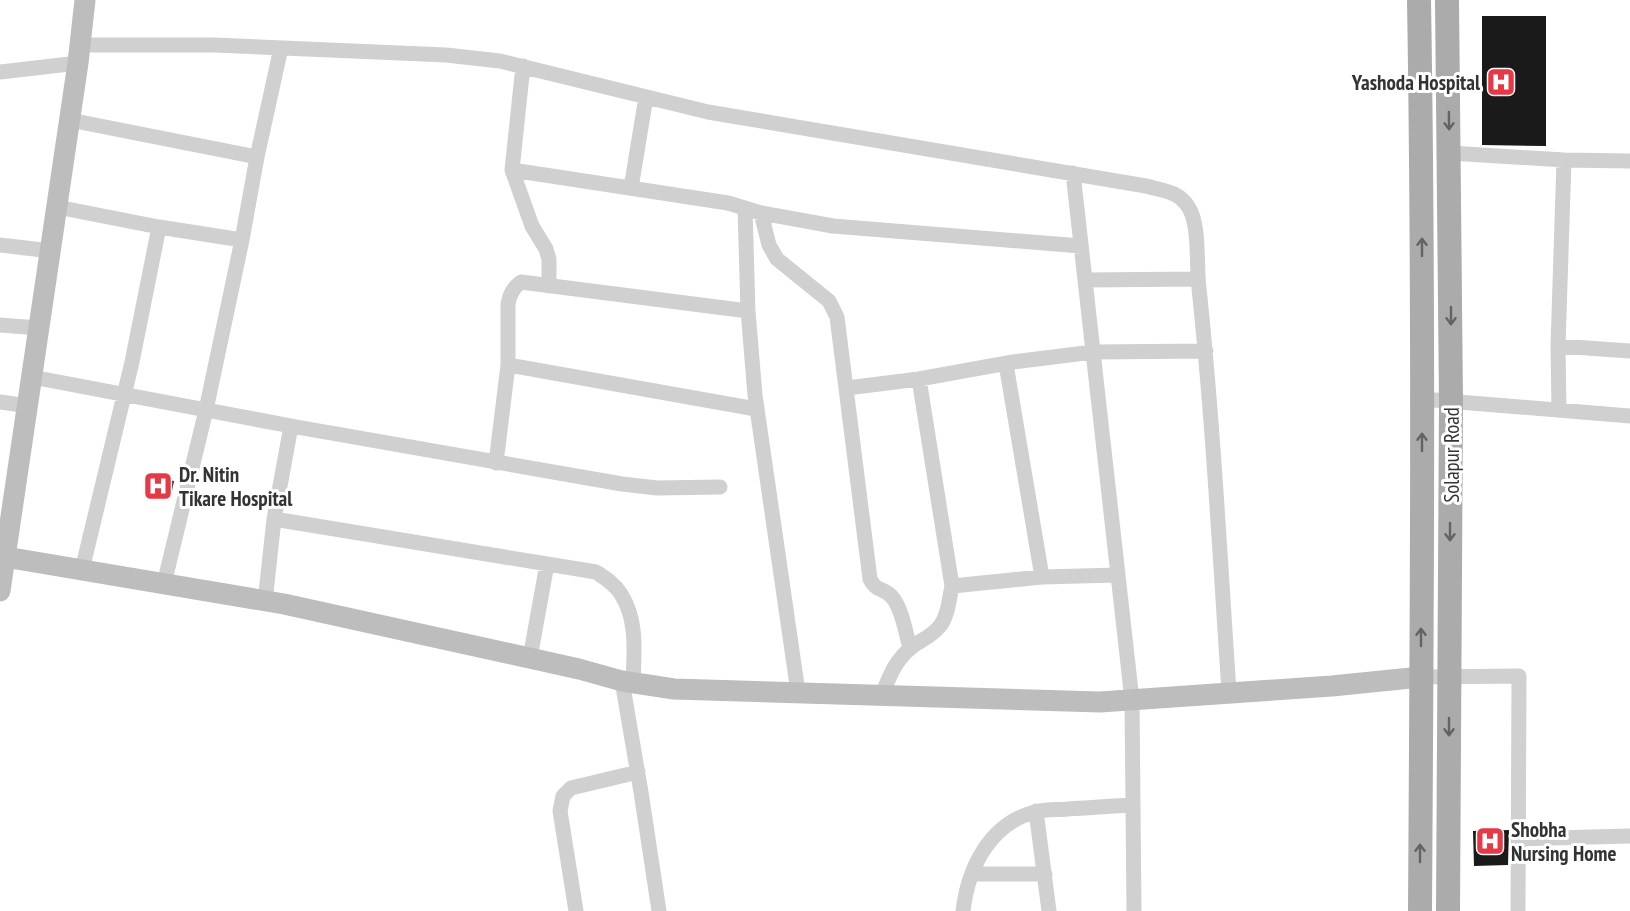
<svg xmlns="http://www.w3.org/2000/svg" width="1630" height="911" viewBox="0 0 1630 911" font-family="'PT Sans Narrow',sans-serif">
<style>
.building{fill:#1a1a1a}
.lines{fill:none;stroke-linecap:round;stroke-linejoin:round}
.street{stroke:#d0d0d0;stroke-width:15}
.secondary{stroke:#bdbdbd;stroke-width:21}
.primary{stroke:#ababab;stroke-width:24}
.oneway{stroke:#636363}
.labels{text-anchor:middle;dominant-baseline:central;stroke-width:6;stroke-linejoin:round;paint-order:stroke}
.poi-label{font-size:21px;font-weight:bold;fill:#333;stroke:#fff;text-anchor:start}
.street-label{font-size:21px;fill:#333;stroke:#fff}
</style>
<rect width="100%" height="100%" fill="#fff"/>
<path class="building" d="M1482,16H1546V146L1482,145Z
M149,476L174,481L171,496L145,491Z
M1509,830L1508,865L1474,866L1473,831Z"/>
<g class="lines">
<path class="street" d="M80,45H214L446,55L500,61L708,112L1146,186C1164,191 1179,191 1189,208C1200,226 1196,266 1199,288C1213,422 1220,557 1229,692
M523,66L512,170L532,226L546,249L549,259V286
M0,72L78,63
M70,120L257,157
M1450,153L1564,160L1630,161
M512,170L728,203L761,213L833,226L1081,246
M1073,173L1132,700L1134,911
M631,188L646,97
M57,207L159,227L242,240
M745,208L748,311L755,395L798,692
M761,213L769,245L777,259L829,301L837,317L870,579C876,592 885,588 892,597C902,608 906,634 910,648
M0,245L51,251
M1085,280L1198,279
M0,325L39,328
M1558,346L1630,351
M1006,364L1042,577
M508,365L756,409
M32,377L291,426L622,484L657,488L720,487
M919,379L952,586
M847,388L919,379L1013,362L1093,352L1206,351
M1422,399L1630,416
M0,402L28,406
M1559,409L1558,346L1564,160
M496,463L508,365V304C510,294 513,288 521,282L748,311
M274,519L596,572C605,578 615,584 621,594C638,621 634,652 633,683
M82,570L132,362L159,227
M164,584L206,410L242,240L257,157L281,48
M265,602L274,519L291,426
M530,658L547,564
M1421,677L1519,676L1518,911
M622,681L641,792L659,911
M882,695C889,677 896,659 912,647C921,640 932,636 939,627C948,617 949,599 952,586L1042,577L1118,575
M1036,811L1049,911
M1518,839L1630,836
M972,874H1045
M576,911L560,811L563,796L571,788L638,772
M963,911C968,868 990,823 1035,812C1045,809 1057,810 1068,809C1089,808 1111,806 1133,805"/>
<path class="secondary" d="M0,556L284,604L579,669L622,681L674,689L1100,702L1332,686L1421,677
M0,591L78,63L85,0"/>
<path class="primary" d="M1419,0C1424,304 1422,607 1420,911
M1447,0L1451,402L1448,911"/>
</g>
<defs><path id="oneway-shaft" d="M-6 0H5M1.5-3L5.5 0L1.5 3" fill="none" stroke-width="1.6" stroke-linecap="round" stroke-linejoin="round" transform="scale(1.5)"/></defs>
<g class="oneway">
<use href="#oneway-shaft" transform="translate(1449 121) rotate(89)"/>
<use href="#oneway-shaft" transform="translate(1422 247) rotate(-90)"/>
<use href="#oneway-shaft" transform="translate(1451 316) rotate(90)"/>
<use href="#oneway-shaft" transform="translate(1422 442) rotate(-90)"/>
<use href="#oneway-shaft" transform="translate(1450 532) rotate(90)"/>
<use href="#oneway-shaft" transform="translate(1421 637) rotate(-90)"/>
<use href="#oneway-shaft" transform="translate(1449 727) rotate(90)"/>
<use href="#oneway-shaft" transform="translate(1420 853) rotate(-90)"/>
</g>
<defs>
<g id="hospital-square" transform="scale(1.5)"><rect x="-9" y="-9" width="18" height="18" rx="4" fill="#e63946" stroke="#fff"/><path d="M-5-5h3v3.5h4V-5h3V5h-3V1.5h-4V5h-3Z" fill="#fff"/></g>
</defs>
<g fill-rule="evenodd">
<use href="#hospital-square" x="1501" y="82"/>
<use href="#hospital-square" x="158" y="486"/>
<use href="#hospital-square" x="1490" y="841"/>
</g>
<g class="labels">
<g class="poi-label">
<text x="1480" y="82" text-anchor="end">Yashoda Hospital</text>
<text x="179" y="474">Dr. Nitin<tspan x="179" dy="24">Tikare Hospital</tspan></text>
<text x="1511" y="829">Shobha<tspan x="1511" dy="24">Nursing Home</tspan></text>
</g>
<g class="street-label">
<text transform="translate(1451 455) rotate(-90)">Solapur Road</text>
</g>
</g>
</svg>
